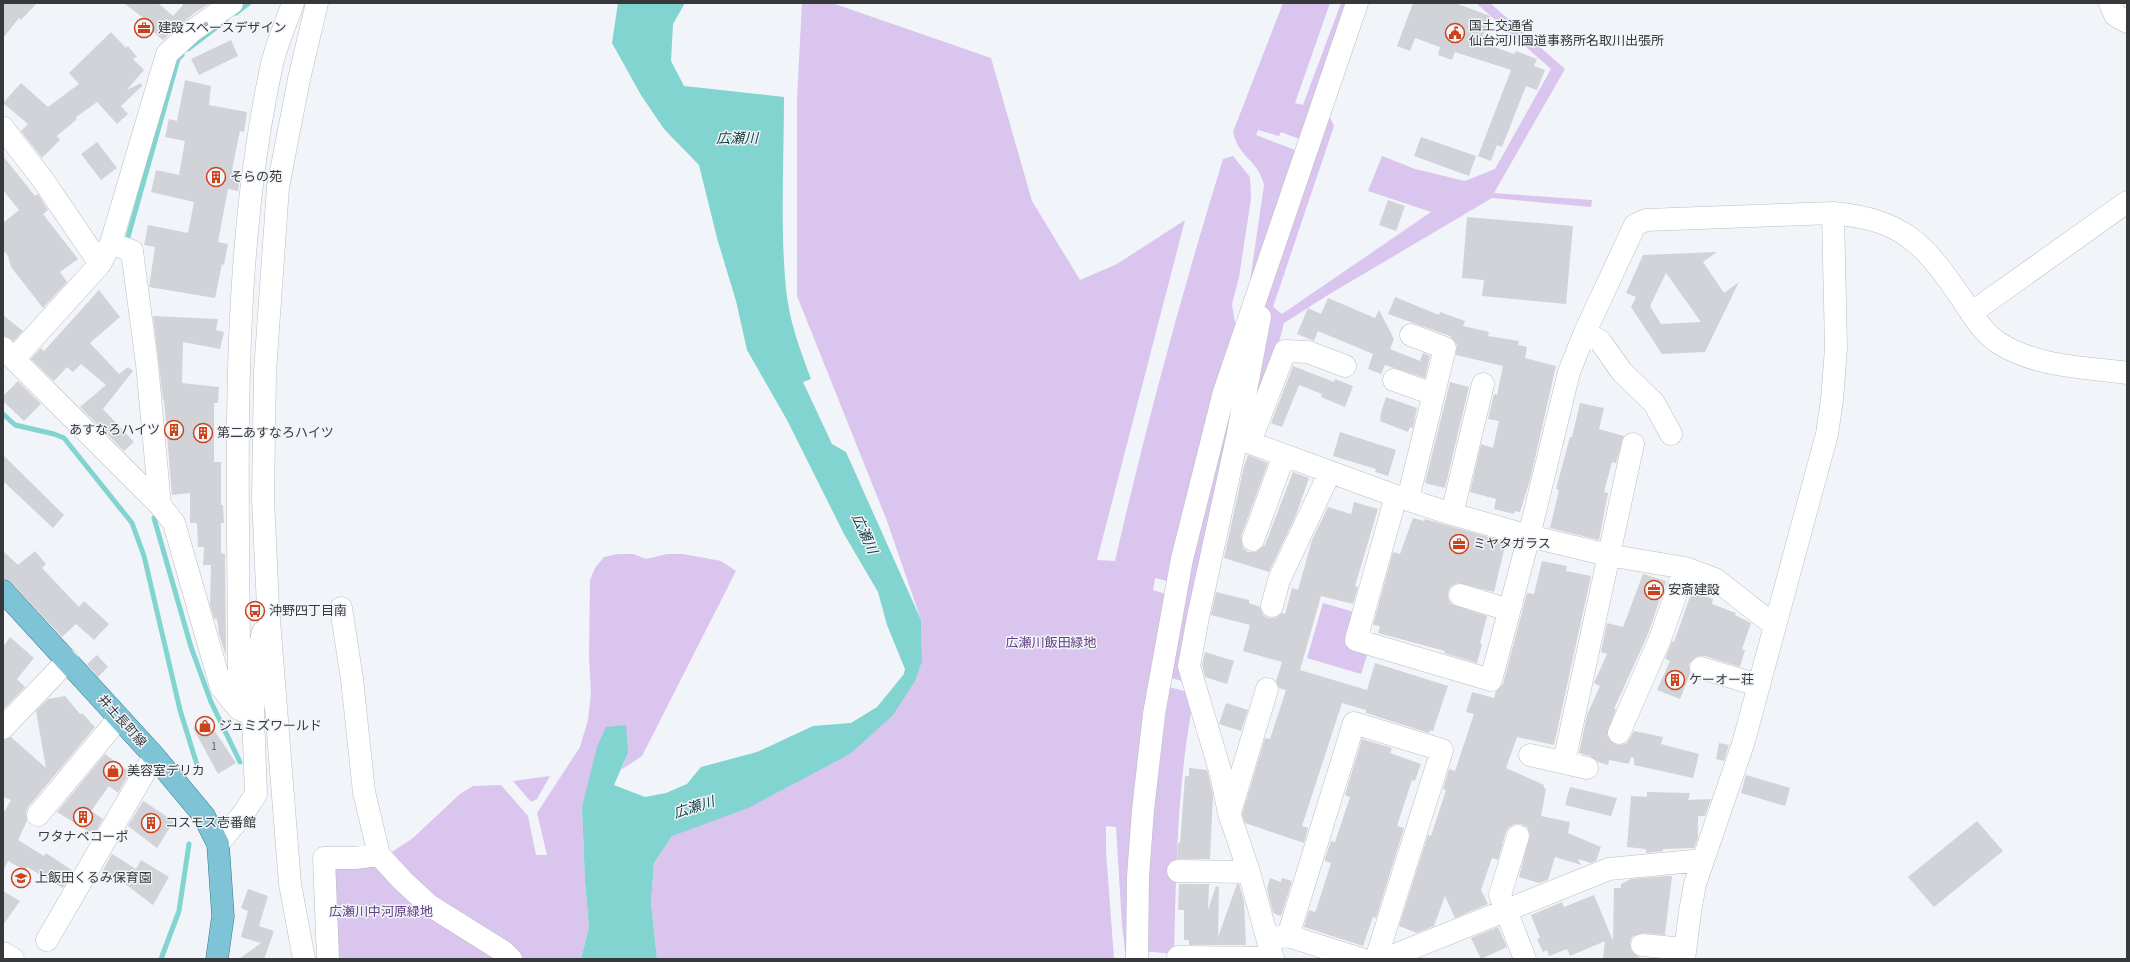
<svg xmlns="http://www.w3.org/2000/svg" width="2130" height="962" viewBox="0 0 2130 962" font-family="'Source Sans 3','Noto Sans JP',sans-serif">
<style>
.green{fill:#dac5ee}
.water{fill:#81d4cf}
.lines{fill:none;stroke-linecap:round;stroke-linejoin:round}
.stream{stroke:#81d4cf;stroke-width:5}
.building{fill:#d2d3d8;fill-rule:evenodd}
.minor-casing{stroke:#babec1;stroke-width:23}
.major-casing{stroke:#2e798d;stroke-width:23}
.minor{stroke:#fff;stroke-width:22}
.major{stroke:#7fc4d6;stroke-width:22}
.labels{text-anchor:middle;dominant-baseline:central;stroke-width:3;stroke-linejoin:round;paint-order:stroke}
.number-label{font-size:11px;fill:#5d5f61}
.poi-label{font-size:13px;fill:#363839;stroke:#f1f4f9;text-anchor:start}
.park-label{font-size:13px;fill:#643f81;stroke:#f1f4f9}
.street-label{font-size:13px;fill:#363839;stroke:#f1f4f9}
.water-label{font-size:14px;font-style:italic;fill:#133c3a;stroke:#f1f4f9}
</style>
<rect width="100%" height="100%" fill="#f1f4f9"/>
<path class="green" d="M802,3H832L991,58L1032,201L1080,280L1117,264L1185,220L1097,560L1115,561C1146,425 1182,292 1223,159L1233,156L1250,177L1251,199L1239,277L1232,304L1236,329L1171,582L1155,578L1153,590L1169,595L1131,959H1126L1122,925L1116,827L1106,826V851L1114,959H657L651,902L654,863L672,836L850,754L922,661L921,620L887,521L797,296V99Z
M1283,3H1330L1295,103L1303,105L1341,3H1347L1299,139L1281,132L1279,136L1258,130L1256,135L1295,150L1249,288L1264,185C1258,159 1239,159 1233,132Z
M1476,3H1490L1565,69L1494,193L1592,200L1591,207L1492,198L1328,295L1284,323L1278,346L1247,428L1264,302L1327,111L1334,126L1273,307L1282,314L1431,212L1368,191L1382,156L1415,169L1465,181L1495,169L1551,69Z
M1252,321L1186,682L1167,677L1182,587Z
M618,554H633L646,559L667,554H683L721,561L736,571L642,756L621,770L628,753L582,807L585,882L589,927L581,959H336L332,867L389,854L413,838L460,794L473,786L501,785L528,816L536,855H547L537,813L580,747L588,720L591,693L589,657L590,580L595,568L604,557Z
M1323,603L1354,612L1345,646L1368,652L1361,674L1307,658Z
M1165,686L1188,692L1196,710L1191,713C1177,793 1176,873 1174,954L1143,951L1144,889L1167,704Z
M550,776L537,799L531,802L513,781Z"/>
<path class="water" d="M618,3H685L673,24L671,61L684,86L784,97C784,159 780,228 786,289C789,320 800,350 811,379L803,382L832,444L846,452L921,620L922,661L915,681L893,715L850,754L748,808L672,836L654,863L651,902L657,959H581L589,927L585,882L582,807L597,747L606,727L626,725L628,753L614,785L645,797L666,793L687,784L701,767L757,752L813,726L851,723L877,707L904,674L905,669L887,625L878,592L844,534L787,420L747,350L736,301L717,238L699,165L664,129L641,95L612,43Z"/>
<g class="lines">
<path class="stream" d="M236,13L249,3
M188,49L226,20
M126,244L178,59L182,55
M3,414L15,425L54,434L64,438L132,523L144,556L180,710L198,768
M154,518L191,647L211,702L240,762
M161,959L179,911L189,844"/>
</g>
<path class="building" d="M3,3H37L21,20L19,18L3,38Z
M124,3H158L173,16L183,5L181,3H210L193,14L163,40L149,28L152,25Z
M1413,3H1455L1490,16L1481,42L1514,54L1516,51L1537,59L1534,66L1545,70L1537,90L1526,86L1502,147L1497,145L1491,161L1478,156L1511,70L1455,52L1452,60L1438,55L1440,47L1415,38L1410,51L1397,46Z
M111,32L126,48L128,46L137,57L133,59L144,70L127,90L141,83L142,86L121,106L128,114L117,124L97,102L75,118L77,119L57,136L60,140L42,158L21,131L28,124L3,103L21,83L48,107L79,84L69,73Z
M231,40L238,56L199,75L191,59Z
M185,80L211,86L209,105L247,112L244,132L240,131L232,170L241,172L238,191L228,189L218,242L228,244L224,265L222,264L215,298L149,287L155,247L144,245L148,225L188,233L194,202L151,192L156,170L179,175L185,141L165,137L169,119L177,121Z
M1421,137L1476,156L1469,176L1414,156Z
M97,142L117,168L101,180L81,154Z
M3,156L35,196L38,194L48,210L43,214L78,259L60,272L67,282L43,308L11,267L8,256L3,250V223L19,210L3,190Z
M1388,200L1405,206L1396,231L1379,225Z
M1467,217L1573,226L1566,304L1482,296L1484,280L1462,278Z
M1717,252L1703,262L1724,293L1739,282L1705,352L1662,354L1631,307L1636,297L1626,293L1643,255ZM1666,273L1701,322L1661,324L1650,306Z
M99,290L120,317L90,343L119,374L128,367L133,371L103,409L134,442L124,451L80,407L106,385L81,364L73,372L67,367L54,381L31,359L41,348L44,351Z
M1395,297L1439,315L1440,312L1465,321L1463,326L1489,332L1488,336L1519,341L1518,345L1527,347L1525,358L1556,366L1530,480L1520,512L1515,511L1514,514L1494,509L1496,499L1470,492L1481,444L1493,448L1499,421L1488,419L1494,394L1497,395L1503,366L1456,355L1457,345L1450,336L1388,314Z
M1328,298L1375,318L1379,310L1394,339L1390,349L1420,361L1423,353L1430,356L1425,378L1385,365L1381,374L1368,369L1373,354L1318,331L1314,341L1297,334L1308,308L1321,314Z
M3,315L23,331L14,341L3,336Z
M153,316L218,319L216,330L224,332L220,349L183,342L182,383L219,387L218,403H214V462H221V505H223L224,523H221V553L225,554L226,656L219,634L217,619H214L210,605L211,565H203L204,547H198L197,523H190V493L172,495L164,401L163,400Z
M1293,366L1334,382L1335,379L1353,386L1345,407L1321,397L1322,394L1299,385L1282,427L1271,423Z
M18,381L41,404L24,421L3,401V396Z
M1450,382L1469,387L1445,488L1425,483Z
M1386,397L1417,408L1413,428L1410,427L1408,432L1380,421L1381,417L1380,416Z
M1580,403L1604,408L1599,429L1624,436L1616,463L1612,462L1604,492L1608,493L1599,540L1550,528L1559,490L1556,489L1570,437H1572Z
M1340,432L1396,450L1388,476L1375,472L1376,469L1333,456Z
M3,455L64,515L53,528L3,481Z
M1248,455L1268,463L1241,536L1243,548L1248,552H1256L1265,545L1293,472L1309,478L1296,515L1269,572L1224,558L1244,466Z
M1354,502L1378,509L1355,586L1358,587L1353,604L1321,596L1300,670L1367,690L1375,663L1448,686L1433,731L1430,730L1429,733L1366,713V710L1342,703L1302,826L1308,828L1304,843L1245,823L1242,814L1265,738L1270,739L1286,690L1279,688L1276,681L1282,662L1243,651L1250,625L1211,615L1216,592L1249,600V603L1260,607L1263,615L1268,618H1276L1282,613L1285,614L1292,588L1298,590L1312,540L1328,507L1351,514Z
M1413,518L1424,521L1425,519L1506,542L1494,592L1458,583L1451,586L1448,592V598L1451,604L1487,616L1480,643L1482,644L1477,663L1444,653L1445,651L1378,633L1380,626L1373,625L1393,552L1400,554Z
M3,551L18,565L35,551L46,564L42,568L79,607L84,601L109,624L94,640L76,624L62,637L12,583L3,579Z
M1542,561L1567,566L1566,571L1591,576L1554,745L1517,737L1506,768L1544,785V788L1546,789L1541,816L1570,822L1568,833L1601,847L1596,861L1591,863L1578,859L1581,865L1555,857L1548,880L1539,883L1519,877L1530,834L1527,827L1521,824H1515L1509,827L1506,832L1498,860L1492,858L1481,890L1488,904L1455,918L1445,896L1434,926L1417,933L1399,926L1428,835L1431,836L1446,790L1443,789L1449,769L1455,771L1474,714L1466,712L1472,692L1494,698L1496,691L1503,684L1527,593L1534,594Z
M1643,574L1666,581L1648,634L1614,709H1616L1607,735L1614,744L1621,745L1627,743L1634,731L1663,737L1661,744L1699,754L1693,778L1634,765V758L1631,757L1629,764L1609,760L1608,765L1598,762L1590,756L1579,753L1587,715L1600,686L1594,683L1607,654L1601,652L1607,623L1623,627Z
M1692,591L1713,599L1712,604L1736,613L1735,615L1751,623L1742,649L1745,650L1740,667L1705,656H1698L1689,664L1690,674L1680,699L1657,690L1670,661L1665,659L1672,641L1674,642Z
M10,637L34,658L17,679L25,687L3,710V647Z
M1205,652L1234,661L1227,684L1205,677L1202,665Z
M97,655L108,667L98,677L87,664Z
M65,696L80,714L82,713L95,727L28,807L26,813L27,821L18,840L44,856L46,853L73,871L63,888L27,867L26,871L8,861L3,871V814L11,800L3,797V740L11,737L46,768L36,711L48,699Z
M1226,703L1248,710L1241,731L1219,724Z
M208,721L236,763L218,774L193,728Z
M1362,739L1392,748L1390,753L1421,764L1415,781L1412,780L1397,826L1404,828L1376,918L1373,917L1363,946L1304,927L1309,910L1315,912L1317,907L1331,863L1325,861V859L1331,841L1335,842L1350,797L1345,795Z
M1719,743L1729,745L1724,761L1716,759Z
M105,754L130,772L118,793L109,786L91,811L103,819L94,835L57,812Z
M1189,768L1207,770L1209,777L1213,795L1210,859H1177L1178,843H1180L1185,776H1189Z
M1746,775L1790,788L1785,806L1741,793Z
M1570,787L1617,798L1611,816L1565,805Z
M1647,792L1690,793L1688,800L1711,799L1705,816H1698V838L1694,848L1663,849V851L1646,853V849L1627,847L1631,796L1647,797Z
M143,801L174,821L157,848L128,826Z
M1977,821L2003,851L1934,907L1908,877Z
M112,854L136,869L141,860L169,877L153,905L116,877L113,882L101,874Z
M1667,876H1672L1665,935L1643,933L1632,937L1630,943L1631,950L1641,959H1603L1605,941L1570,956L1567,949L1549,956L1547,950L1543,952L1537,939L1540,938L1531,915L1562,902L1564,907L1594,895L1613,941L1614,888H1621V884L1631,879Z
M1270,878L1281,882L1282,878L1292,881L1281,916L1273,913L1267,889Z
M1179,884H1209L1208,910L1216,886L1219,887L1218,937L1237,884H1239L1244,902L1246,945H1189V940H1184V910H1178Z
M248,889L268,896L259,926L274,931L264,959H239L261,943L241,937L248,911L241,908Z
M3,891L20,901L3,925Z
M1498,927L1507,947L1481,959L1471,938Z"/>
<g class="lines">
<g class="minor-casing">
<path id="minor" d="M2110,3L2115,15L2127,22
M3,128L43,180L100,264
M111,243L167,54L192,31L232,3
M1971,313L2127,202
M1585,332L1600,341L1622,372L1654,403L1671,434
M3,348L160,505L174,523L221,687L239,709L253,715L256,794L243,814L218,844
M14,359L100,264L111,243L132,251L147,364L160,505
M1394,380L1433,394
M1237,438L1260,317
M1250,442L1285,351L1308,352L1345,366
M1396,496L1356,640L1491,680L1529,536L1569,372L1585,332L1635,225L1646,220L1833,213C1903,220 1923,242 1962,299C1972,314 1983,333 1999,343C2036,367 2084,367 2127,373
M1408,499L1445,348L1411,335
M1452,514L1483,384
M1253,540L1284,455
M1460,595L1509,610
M1272,606L1279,580L1330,472
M341,608L352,679L364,792L379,855L403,881L429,905L504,952L511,959
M1701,668L1758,685
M239,709C240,494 226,276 272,64C277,43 286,23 293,3
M253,715L256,664L263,632
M3,728L68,660
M1619,733L1660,639L1685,568
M1530,755L1587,768
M1564,762L1633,444
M1230,812L1267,689
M38,815L119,718
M1518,836L1500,895L1525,959
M1178,871L1249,872
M1288,936L1354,723L1442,750L1376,959
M1274,938L1288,936L1361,959
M47,940L154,756
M1642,945L1685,949
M3,953L13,959
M304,959L290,884L268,607L263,498L265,372L278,187L299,79L317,3
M328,959L324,858H354L379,855
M1137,959L1138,877L1143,810L1154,714L1182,559L1224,392L1357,3
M1178,959V957L1273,958
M1273,959L1249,872L1229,813L1221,774L1189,666L1198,617L1237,438L1396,496L1452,514L1529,536L1608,555L1685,568L1715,579L1774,625
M1385,959L1609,869L1703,860
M1684,959L1690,912L1695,884L1743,744L1827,434L1832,400L1836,348L1833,213"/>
</g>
<g class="major-casing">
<path id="major" d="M3,591L154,756L204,816L218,844L223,916L217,959"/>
</g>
<use href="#minor" class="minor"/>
<use href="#major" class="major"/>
</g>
<defs>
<g id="office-ring" transform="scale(1)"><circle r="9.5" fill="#f1f4f9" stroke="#cc431a" stroke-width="1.5"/><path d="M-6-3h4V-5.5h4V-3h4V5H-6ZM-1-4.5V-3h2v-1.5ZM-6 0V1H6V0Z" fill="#cc431a"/></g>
<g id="civic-ring" transform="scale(1)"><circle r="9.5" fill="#f1f4f9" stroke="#cc431a" stroke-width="1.5"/><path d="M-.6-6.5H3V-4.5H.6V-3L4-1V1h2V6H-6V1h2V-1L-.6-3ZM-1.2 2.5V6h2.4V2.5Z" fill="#cc431a"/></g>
<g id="building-ring" transform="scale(1)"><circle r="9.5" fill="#f1f4f9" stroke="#cc431a" stroke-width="1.5"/><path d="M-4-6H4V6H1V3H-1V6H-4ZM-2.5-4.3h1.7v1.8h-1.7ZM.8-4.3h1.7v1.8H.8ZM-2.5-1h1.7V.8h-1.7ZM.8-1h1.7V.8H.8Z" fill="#cc431a"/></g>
<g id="bus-ring" transform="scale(1)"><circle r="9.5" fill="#f1f4f9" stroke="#cc431a" stroke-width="1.5"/><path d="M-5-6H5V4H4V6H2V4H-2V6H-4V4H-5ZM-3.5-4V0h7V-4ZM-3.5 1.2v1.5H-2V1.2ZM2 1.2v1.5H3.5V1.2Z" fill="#cc431a"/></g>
<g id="shop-ring" transform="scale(1)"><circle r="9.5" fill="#f1f4f9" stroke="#cc431a" stroke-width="1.5"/><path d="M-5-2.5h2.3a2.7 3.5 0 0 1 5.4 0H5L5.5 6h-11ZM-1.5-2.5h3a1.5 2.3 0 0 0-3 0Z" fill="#cc431a"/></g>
<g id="school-ring" transform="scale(1)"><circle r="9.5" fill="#f1f4f9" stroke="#cc431a" stroke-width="1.5"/><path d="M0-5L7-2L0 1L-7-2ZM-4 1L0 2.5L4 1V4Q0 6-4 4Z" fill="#cc431a"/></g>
</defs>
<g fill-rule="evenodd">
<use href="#office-ring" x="144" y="28"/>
<use href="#civic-ring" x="1455" y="33"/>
<use href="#building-ring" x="216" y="177"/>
<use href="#building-ring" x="174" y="430"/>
<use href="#building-ring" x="203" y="433"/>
<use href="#office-ring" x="1459" y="544"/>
<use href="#office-ring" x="1654" y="590"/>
<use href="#bus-ring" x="255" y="611"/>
<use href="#building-ring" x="1675" y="680"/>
<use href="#shop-ring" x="205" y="726"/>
<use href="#shop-ring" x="113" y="771"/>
<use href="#building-ring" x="83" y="817"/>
<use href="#building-ring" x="151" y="823"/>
<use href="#school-ring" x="21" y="878"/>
</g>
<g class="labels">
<g class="number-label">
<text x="214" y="746">1</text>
</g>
<g class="poi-label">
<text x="1469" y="26">国土交通省<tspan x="1469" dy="15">仙台河川国道事務所名取川出張所</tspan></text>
<text x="158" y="28">建設スペースデザイン</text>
<text x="230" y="177">そらの苑</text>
<text x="160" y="430" text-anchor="end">あすなろハイツ</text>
<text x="217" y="433">第二あすなろハイツ</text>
<text x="1473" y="544">ミヤタガラス</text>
<text x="1668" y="590">安斎建設</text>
<text x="269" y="611">沖野四丁目南</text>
<text x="1689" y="680">ケーオー荘</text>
<text x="219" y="726">ジュミズワールド</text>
<text x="127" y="771">美容室デリカ</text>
<text x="165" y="823">コスモス壱番館</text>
<text x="83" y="837" text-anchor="middle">ワタナベコーポ</text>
<text x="35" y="878">上飯田くるみ保育園</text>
</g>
<g class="park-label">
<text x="1051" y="643">広瀬川飯田緑地</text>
<text x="381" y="912">広瀬川中河原緑地</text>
</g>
<g class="street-label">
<text transform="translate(122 721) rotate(48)">井土長町線</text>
</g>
<g class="water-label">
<text x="737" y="139">広瀬川</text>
<text transform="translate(864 534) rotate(66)">広瀬川</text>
<text transform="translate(694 808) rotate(-18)">広瀬川</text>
</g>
</g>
<rect width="2130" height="962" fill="none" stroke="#363839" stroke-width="8"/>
</svg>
